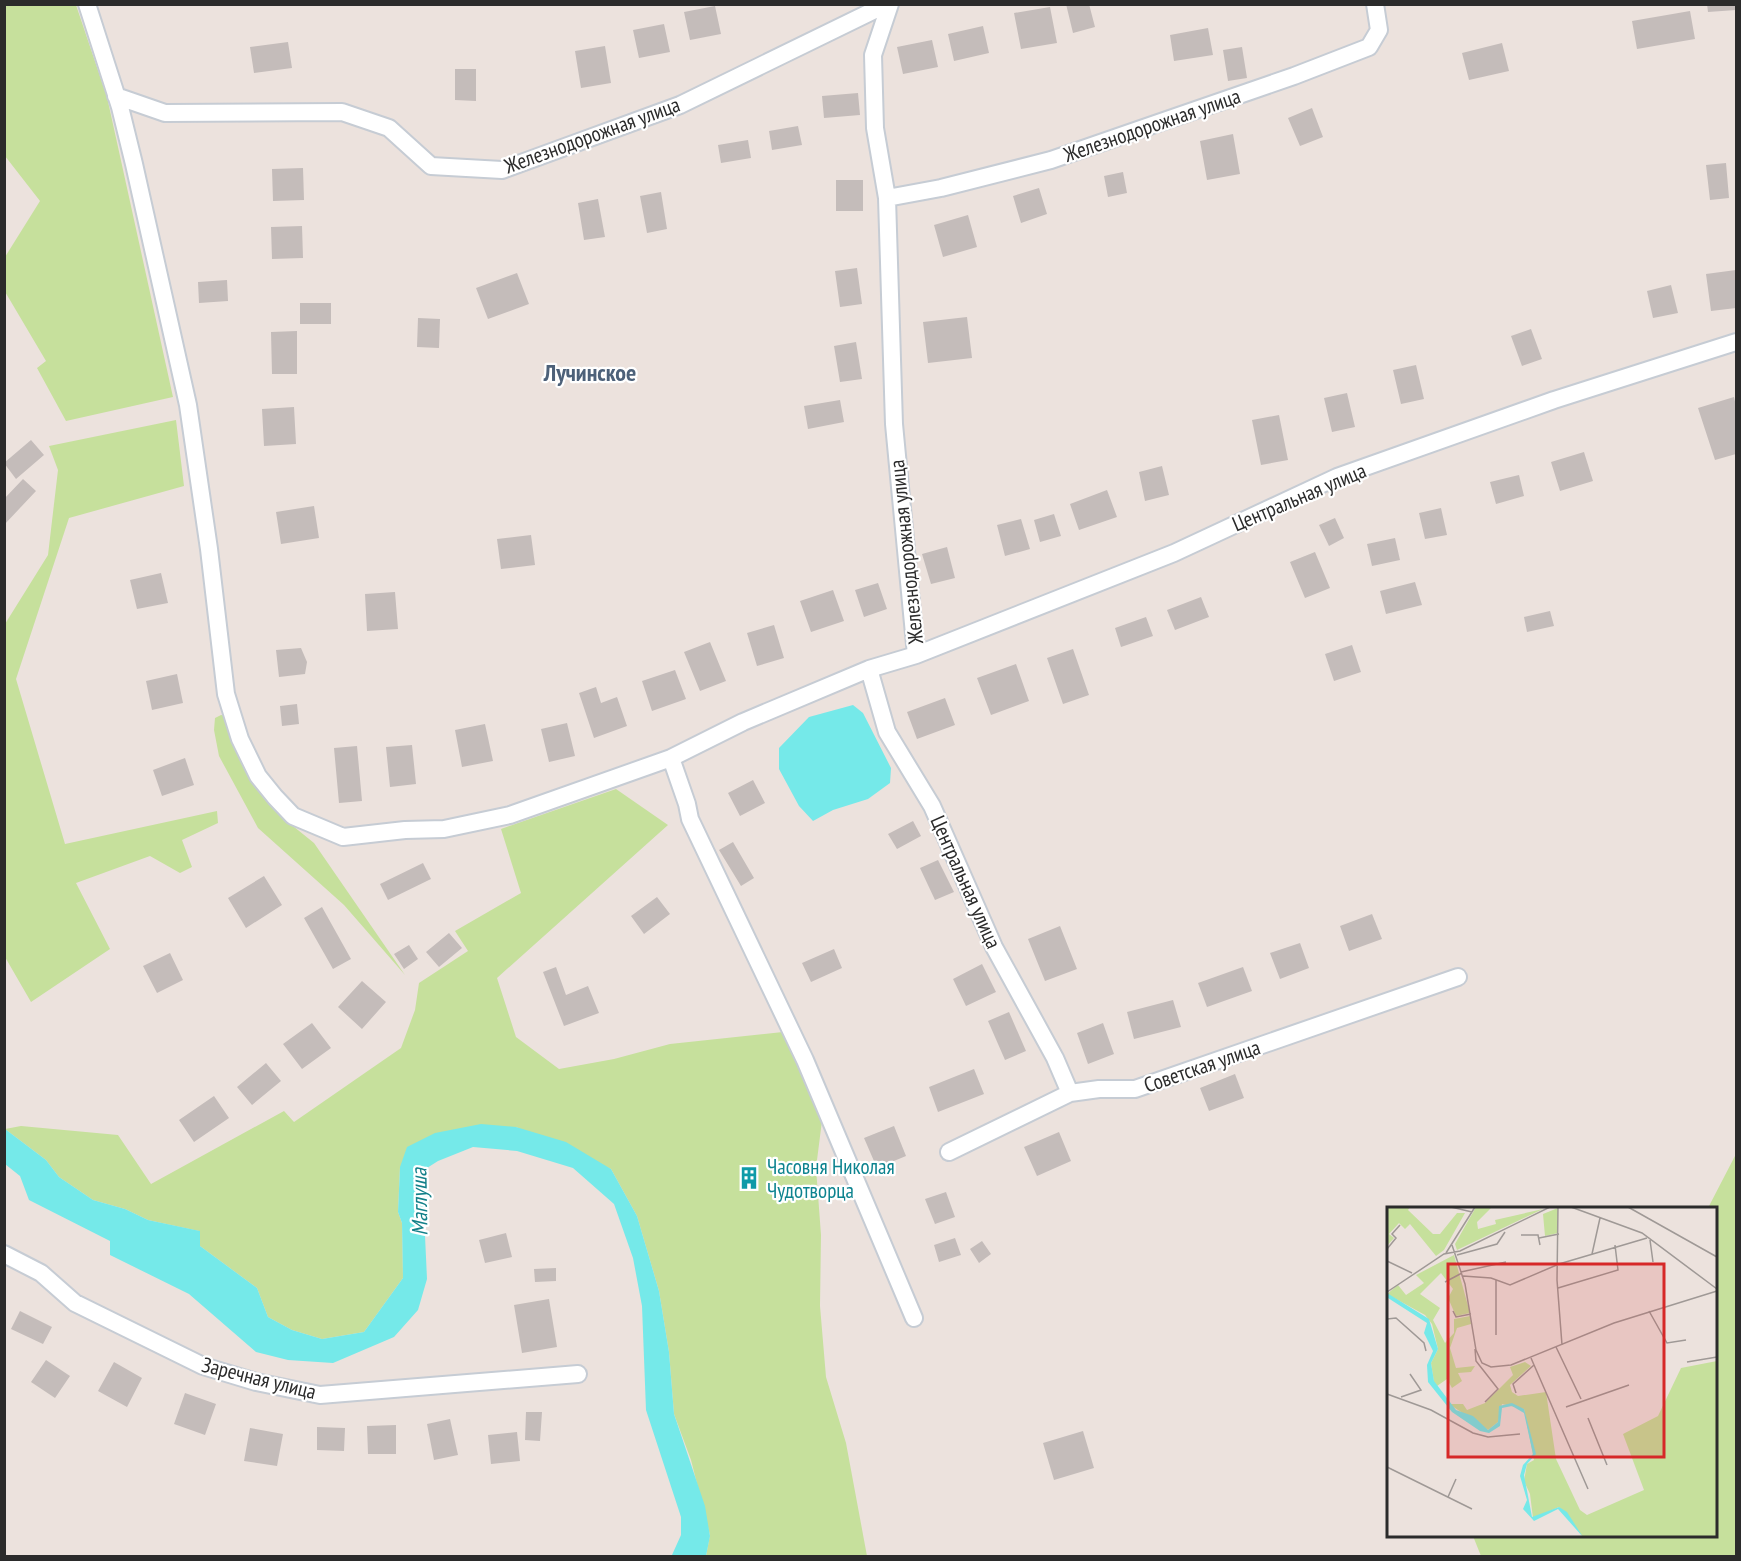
<svg xmlns="http://www.w3.org/2000/svg" width="1741" height="1561" viewBox="0 0 1741 1561" font-family="'PT Sans Narrow',sans-serif">
<style>
.green{fill:#c6e09c}
.water{fill:#75e9e9}
.building{fill:#c4bcba}
.lines{fill:none;stroke-linecap:round;stroke-linejoin:round}
.street-casing{stroke:#c6ccd4;stroke-width:20}
.street{stroke:#fff;stroke-width:16}
.labels{text-anchor:middle;dominant-baseline:central;stroke-width:4.5;stroke-linejoin:round;paint-order:stroke}
.street-label{font-size:21px;fill:#2b2b2b;stroke:#fff}
.culture-label{font-size:21px;fill:#0d838f;stroke:#fff;text-anchor:start}
.water-label{font-size:22px;font-style:italic;fill:#138089;stroke:#fff}
.quarter-label{font-size:24px;font-weight:bold;fill:#4d6179;stroke:#fff}
.inset-road{fill:none;stroke:#9f9996;stroke-width:1.5}
.view{fill:#d62828;fill-opacity:0.15;stroke:#d62828;stroke-width:3}
.inset-edge{fill:none;stroke:#2b2b2b;stroke-width:3}
</style>
<rect width="100%" height="100%" fill="#ece2dd"/>
<path class="green" d="M5,4L76,5L107,97L173,397L66,421L37,368L46,361L4,290L5,257L40,201L5,156Z
M176,420L184,486L69,518L16,679L65,844L217,811L218,823L182,840L192,867L180,873L150,856L76,883L110,949L31,1002L5,957V624L48,555L58,470L49,446Z
M221,715L227,716L250,779L288,822L314,843L405,975L344,905L258,828L219,756L214,730L215,718Z
M616,789L668,825L497,978L516,1037L559,1069L614,1059L670,1044L792,1031L824,1105L816,1168L821,1235L820,1306L826,1377L846,1443L867,1556H706L710,1535L691,1460L674,1414L669,1352L659,1291L637,1216L611,1169L516,1127L400,1167L398,1212L402,1223L403,1278L364,1332L322,1339L292,1330L268,1317L257,1288L200,1246L199,1231L148,1220L125,1209L93,1200L59,1177L46,1160L5,1129L21,1126L118,1135L151,1184L284,1111L294,1122L401,1048L415,1010L419,983L468,951L455,931L521,893L501,829Z
M1736,1154V1556H1481L1473,1536H1716V1208H1708Z"/>
<path class="water" d="M853,705L863,713L891,768L890,783L868,799L833,810L813,821L799,806L779,769V748L809,717Z
M481,1124L516,1127L566,1142L611,1169L637,1216L659,1291L669,1352L674,1414L705,1506L710,1536L706,1556H669L672,1555L681,1535V1517L646,1410L642,1306L633,1258L614,1204L573,1168L517,1151L473,1147L438,1161L427,1168L424,1214L427,1279L418,1310L394,1337L333,1363L288,1360L256,1352L189,1294L110,1255V1241L29,1200L20,1176L5,1164V1129L46,1160L59,1177L93,1200L125,1209L148,1220L200,1231V1246L257,1288L268,1317L292,1330L322,1339L364,1332L403,1278L402,1223L398,1212L400,1167L407,1147L435,1133Z"/>
<path class="building" d="M1066,4H1089L1095,27L1073,33Z
M1707,4H1736V10L1708,12Z
M715,6L721,34L690,40L684,12Z
M1050,7L1057,43L1021,49L1014,13Z
M1690,11L1695,39L1637,49L1632,21Z
M664,24L670,52L639,58L633,30Z
M983,26L989,53L954,61L948,34Z
M1208,28L1213,55L1174,61L1170,35Z
M932,40L938,67L903,74L897,47Z
M288,42L292,68L254,73L250,47Z
M1502,43L1509,71L1469,80L1462,53Z
M605,46L611,83L581,88L575,51Z
M1242,47L1247,78L1228,81L1223,50Z
M455,69H476V101L455,100Z
M858,93L860,115L824,118L822,96Z
M1312,108L1323,137L1300,146L1288,118Z
M798,126L802,145L772,150L769,131Z
M1233,134L1240,174L1207,180L1200,141Z
M748,140L751,158L721,163L718,145Z
M1726,163L1729,198L1710,200L1706,165Z
M303,168L304,200L273,201L272,169Z
M1123,172L1127,193L1108,197L1104,176Z
M836,180H863V211H836Z
M1039,188L1047,214L1021,223L1013,196Z
M661,192L667,229L647,233L640,196Z
M598,199L605,237L584,240L578,203Z
M968,215L977,247L943,257L934,225Z
M302,226L303,258L272,259L271,227Z
M857,268L862,304L840,307L835,271Z
M1736,270V308L1711,311L1706,274Z
M517,273L529,304L488,319L476,288Z
M227,280L228,301L199,303L198,282Z
M1671,285L1678,313L1653,318L1647,291Z
M300,303H331V324H300Z
M967,317L972,358L928,363L923,322Z
M418,318L440,319L439,348L417,347Z
M1531,329L1542,359L1522,366L1511,336Z
M297,331V374H272L271,332Z
M856,342L862,379L840,382L834,346Z
M1416,365L1424,399L1401,404L1393,370Z
M1347,393L1355,427L1332,432L1324,398Z
M1734,397L1736,406V454L1715,460L1698,408Z
M840,400L844,422L808,429L804,406Z
M294,407L296,444L264,446L262,409Z
M1279,415L1288,460L1261,465L1252,420Z
M31,440L44,455L16,479L4,463Z
M1584,452L1593,481L1560,491L1551,462Z
M1162,466L1169,495L1145,501L1139,472Z
M1519,475L1524,496L1496,504L1490,482Z
M23,479L36,491L4,525V499Z
M1107,490L1117,517L1079,530L1070,504Z
M314,506L319,538L281,544L276,512Z
M1441,508L1447,535L1425,539L1419,513Z
M1054,514L1061,536L1040,542L1034,520Z
M1335,518L1344,538L1329,546L1319,525Z
M1021,519L1030,549L1005,556L997,525Z
M531,535L535,565L501,569L497,539Z
M1395,538L1400,560L1372,566L1367,544Z
M947,547L955,578L931,584L922,554Z
M1315,552L1330,588L1305,598L1290,562Z
M161,573L168,603L137,609L130,580Z
M1415,582L1422,605L1386,614L1380,591Z
M878,583L887,609L864,617L855,590Z
M833,590L844,621L811,632L800,601Z
M395,592L398,629L367,631L365,594Z
M1201,597L1209,617L1175,630L1167,610Z
M1550,611L1554,626L1527,632L1524,617Z
M1146,617L1153,636L1121,647L1115,628Z
M774,625L784,658L757,666L747,633Z
M710,642L726,681L700,691L684,652Z
M1352,645L1361,672L1334,681L1325,654Z
M301,648L307,662L305,674L279,677L276,650Z
M1073,649L1089,695L1063,704L1047,658Z
M1016,664L1029,701L991,715L977,678Z
M675,670L686,699L652,711L642,681Z
M177,674L183,703L152,710L146,681Z
M596,687L601,703L617,697L627,726L594,738L579,693Z
M945,698L955,725L917,739L907,712Z
M297,704L299,724L282,726L280,706Z
M567,723L575,756L549,762L541,729Z
M485,724L493,761L462,767L455,730Z
M412,745L416,784L390,787L386,747Z
M357,746L362,801L339,803L334,748Z
M185,758L194,785L162,796L153,770Z
M753,780L765,803L740,816L728,793Z
M913,821L921,836L897,849L888,834Z
M733,842L754,878L741,886L719,850Z
M938,860L954,892L935,900L920,868Z
M423,863L431,879L388,900L380,884Z
M264,876L282,905L246,928L228,898Z
M657,897L670,914L644,934L631,916Z
M322,907L351,959L333,969L304,918Z
M1372,914L1382,939L1349,951L1340,926Z
M1060,926L1077,969L1045,981L1028,939Z
M449,933L462,948L439,967L426,952Z
M1300,943L1309,968L1280,979L1270,953Z
M409,945L418,959L404,969L394,954Z
M834,949L842,968L811,982L802,963Z
M170,953L183,980L157,993L143,966Z
M982,964L996,992L966,1006L953,979Z
M556,967L566,995L588,986L599,1013L564,1026L543,972Z
M1243,967L1252,991L1207,1007L1198,983Z
M362,981L386,1002L362,1029L338,1007Z
M1173,1000L1181,1027L1134,1039L1127,1012Z
M1009,1012L1026,1051L1005,1060L988,1021Z
M312,1023L331,1048L302,1069L283,1044Z
M1103,1023L1114,1054L1088,1064L1077,1033Z
M266,1063L281,1081L252,1105L237,1087Z
M974,1069L984,1094L938,1112L929,1087Z
M1235,1074L1244,1098L1209,1111L1200,1088Z
M214,1096L229,1118L194,1142L179,1120Z
M894,1126L906,1156L877,1168L864,1138Z
M1059,1132L1071,1161L1037,1176L1024,1147Z
M754,1169L758,1183L744,1187L740,1173Z
M946,1192L955,1217L935,1224L925,1199Z
M506,1233L512,1257L485,1263L479,1240Z
M955,1238L961,1255L939,1262L934,1245Z
M982,1241L991,1254L979,1263L970,1249Z
M556,1268V1281L535,1282L534,1269Z
M549,1299L557,1347L522,1353L514,1305Z
M20,1311L52,1327L43,1344L11,1329Z
M46,1360L70,1376L55,1398L31,1382Z
M114,1362L142,1378L127,1407L98,1391Z
M185,1393L216,1404L205,1435L174,1424Z
M526,1412H542L540,1441L525,1440Z
M450,1419L458,1455L434,1460L427,1424Z
M396,1425V1454H368L367,1426Z
M317,1427L345,1428L344,1451L317,1450Z
M250,1428L283,1434L277,1466L244,1461Z
M1083,1431L1094,1468L1054,1480L1043,1443Z
M517,1432L520,1461L491,1464L488,1435Z"/>
<g class="lines">
<g class="street-casing">
<path id="street" d="M87,4L120,107L134,164L188,405L209,549L226,694L240,739L258,776L275,797L293,816L343,837L405,830L444,829L510,815L671,758L743,722L869,669L916,655L1174,553L1337,477L1554,400L1736,342
M890,4L873,55L875,128L887,198L894,424L916,655
M116,96L165,113L342,112L389,128L431,166L502,170L680,105L887,4
M887,198L941,188L1051,160L1158,123L1294,76L1369,47L1379,30L1375,4
M869,669L887,732L932,806L994,947L1055,1058L1070,1093
M671,758L687,804L690,819L805,1060L914,1318
M949,1152L1070,1093L1099,1089H1135L1458,977
M4,1254L41,1273L75,1303L203,1366L256,1382L320,1395L578,1374"/>
</g>
<use href="#street" class="street"/>
</g>
<defs>
<g id="building-bare" transform="scale(1.8)"><path d="M-4-6H4V6H1V3H-1V6H-4ZM-2.5-4.3h1.7v1.8h-1.7ZM.8-4.3h1.7v1.8H.8ZM-2.5-1h1.7V.8h-1.7ZM.8-1h1.7V.8H.8Z" fill="#0f9aa8" stroke="#fff" stroke-width="2.5" paint-order="stroke"/></g>
</defs>
<g fill-rule="evenodd">
<use href="#building-bare" x="749" y="1178"/>
</g>
<g class="labels">
<g class="street-label">
<text transform="translate(1152 125) rotate(-19)">Железнодорожная улица</text>
<text transform="translate(592 135) rotate(-20)">Железнодорожная улица</text>
<text transform="translate(1299 497) rotate(-23)">Центральная улица</text>
<text transform="translate(906 552) rotate(-96)">Железнодорожная улица</text>
<text transform="translate(966 882) rotate(66)">Центральная улица</text>
<text transform="translate(1202 1066) rotate(-19)">Советская улица</text>
<text transform="translate(259 1378) rotate(14)">Заречная улица</text>
</g>
<g class="culture-label">
<text x="767" y="1166">Часовня Николая<tspan x="767" dy="24">Чудотворца</tspan></text>
</g>
<g class="water-label">
<text transform="translate(419 1202) rotate(-91)">Маглуша</text>
</g>
<g class="quarter-label">
<text x="590" y="372">Лучинское</text>
</g>
</g>
<g transform="translate(1387 1207)">
<rect width="330" height="330" fill="#ece2dd"/>
<path d="M0,0H23L21,3L46,27H53L70,6H78L57,43L49,49L23,17L18,22L12,16L2,27L7,31L0,39ZM89,0H105L90,15L91,22L109,17L108,13L156,2L70,43L68,37ZM171,1V26L158,29L156,7ZM67,48L83,106L69,109L61,91L66,82L54,66L33,87L53,101L46,113L58,136L67,126V112L83,109L84,117L70,121L63,141L69,161L88,159L84,165L71,166L75,174L65,181L60,172L50,179L47,175L44,156L51,142L45,117L38,108L0,87L11,78L19,88L37,76L29,68ZM330,154V330H196L172,300L146,311L143,287L137,274L140,257L147,253L137,202L115,197L111,215L101,223L62,197H76L80,203L98,196L126,168L123,160L138,155L144,159L123,178L125,185L131,189L159,185L169,252L193,303L200,308L257,283L236,227L271,209L294,161Z" fill="#c6e09c"/>
<path d="M0,86L42,112L51,142L44,156L47,174L69,203L86,209L101,223L111,215L112,199L125,196L137,202L149,247L140,257L137,268L145,310L172,300L180,305L196,330L171,302L147,314L136,302L140,293L133,269L136,258L146,247L137,206L125,199L115,201L113,219L102,226L93,224L65,205L41,175L40,158L46,144L37,126L40,116L1,91Z" fill="#75e9e9"/>
<path class="inset-road" d="M64,0L85,5M171,0L170,73L175,138M184,0L255,26L330,82M241,0L330,50M134,28H151L153,38M152,31L172,27M263,33L266,55M65,38L78,77L89,143L95,156L104,160L124,158L227,116L330,84M0,42L9,31L5,27L13,18M59,46L88,0M205,47L213,11M70,48L110,37L118,25M0,54L25,66M74,65L119,55M76,69L104,71L123,78L172,57L260,31M58,75L75,66M171,81L231,63L228,38M0,85L57,47L73,44L163,0M66,104L69,110L84,107M262,104L280,136L299,133M0,112L9,111L37,136L39,144M109,128V73M169,140L194,192M88,142L89,154L111,182L98,195M144,151L201,282M300,155L330,150M129,186L126,177L147,158M0,187L44,203L86,226L101,230L133,227M14,190L34,183L23,167M179,200L242,178M201,211L220,258M0,260L85,302M61,290L69,272"/>
<path class="view" d="M61,57H277V250H61Z"/>
<rect width="330" height="330" class="inset-edge"/>
</g>
<rect width="1741" height="1561" fill="none" stroke="#2b2b2b" stroke-width="12"/>
</svg>
